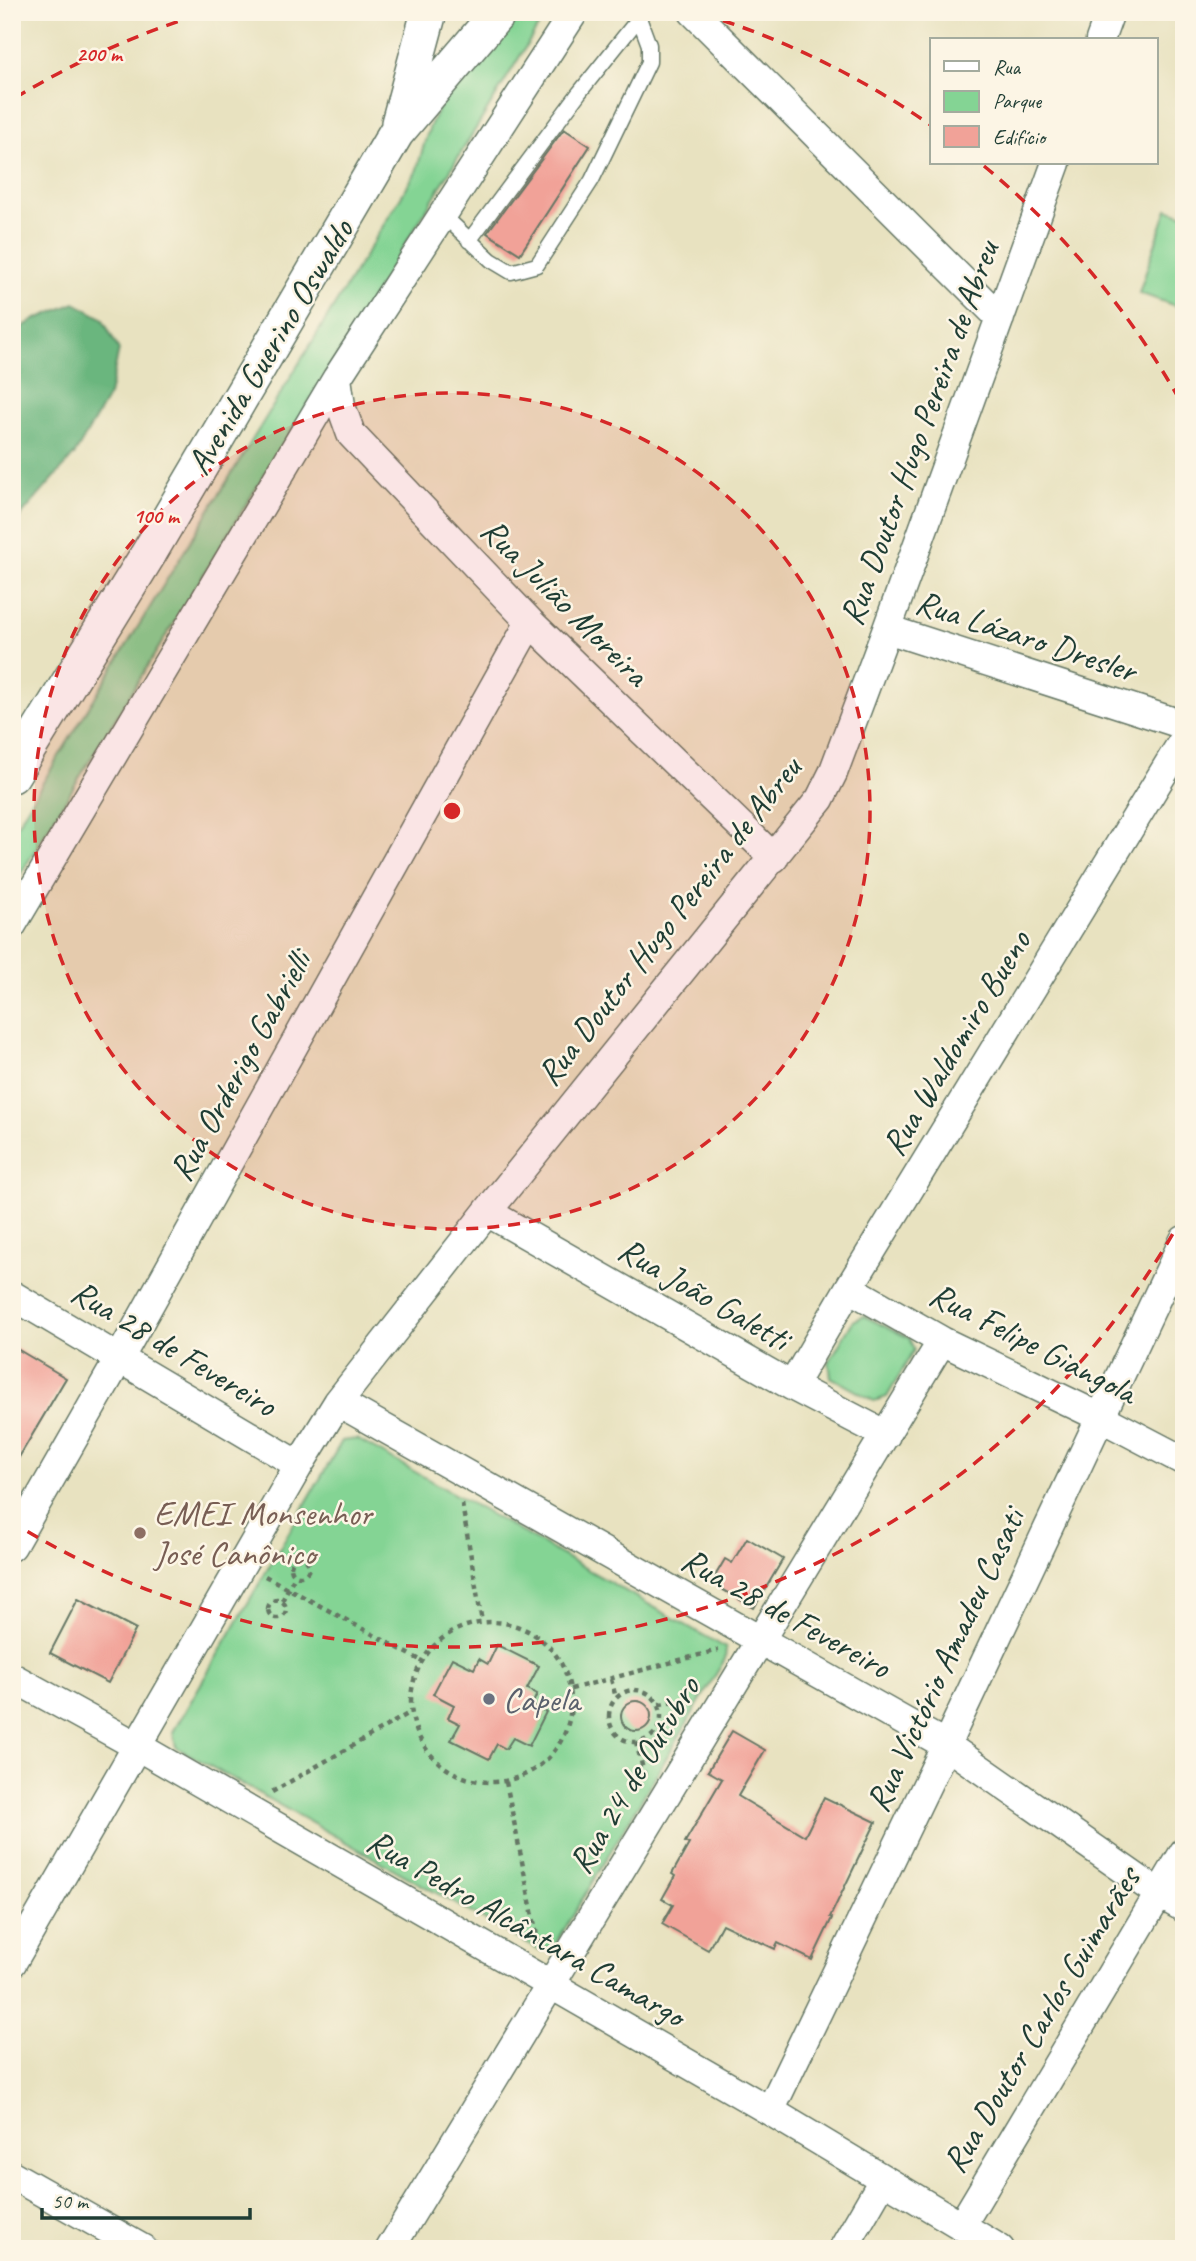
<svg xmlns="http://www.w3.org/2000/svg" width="1196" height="2261" viewBox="0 0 1196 2261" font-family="Caveat,sans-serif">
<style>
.green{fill:#84d494;stroke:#528864;stroke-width:2}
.forest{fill:#6bb67e;stroke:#457a59;stroke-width:2}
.building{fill:#f1a298}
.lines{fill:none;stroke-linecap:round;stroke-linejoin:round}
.service-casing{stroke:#657765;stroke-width:17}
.minor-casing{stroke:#657765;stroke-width:31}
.tertiary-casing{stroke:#657765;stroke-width:38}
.path{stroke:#657765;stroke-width:4.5;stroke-dasharray:5 5;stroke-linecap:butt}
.service{stroke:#fff;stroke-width:14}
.minor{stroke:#fff;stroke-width:28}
.tertiary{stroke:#fff;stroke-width:35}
.ring{fill:none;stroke:#d62828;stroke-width:3.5;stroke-dasharray:12 9}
.education-dot{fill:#8d6e63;stroke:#fcf5e5;stroke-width:2.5}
.worship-dot{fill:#6b7280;stroke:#fcf5e5;stroke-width:2.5}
.labels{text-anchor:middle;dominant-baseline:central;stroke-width:5;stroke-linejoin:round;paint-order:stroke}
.street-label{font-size:35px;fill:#1f3d34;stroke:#fcf5e5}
.education-label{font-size:35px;fill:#785e54;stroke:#fcf5e5;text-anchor:start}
.worship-label{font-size:35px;fill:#5b616d;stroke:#fcf5e5;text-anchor:start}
.centre{fill:#d62828;stroke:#fcf5e5;stroke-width:3.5}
.ring-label{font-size:21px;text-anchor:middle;font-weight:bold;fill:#d62828;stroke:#fcf5e5;stroke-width:5;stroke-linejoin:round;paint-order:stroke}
</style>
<rect width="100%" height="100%" fill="#fcf5e5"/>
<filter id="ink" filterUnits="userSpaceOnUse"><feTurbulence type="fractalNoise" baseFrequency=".0143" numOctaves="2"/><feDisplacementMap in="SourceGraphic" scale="14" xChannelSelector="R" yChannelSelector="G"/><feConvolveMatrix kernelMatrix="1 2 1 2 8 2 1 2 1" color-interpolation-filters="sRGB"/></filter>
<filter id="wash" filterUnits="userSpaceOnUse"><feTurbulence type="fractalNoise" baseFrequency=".00686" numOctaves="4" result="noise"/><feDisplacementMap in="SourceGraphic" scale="28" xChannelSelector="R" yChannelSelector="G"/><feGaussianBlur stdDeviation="1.57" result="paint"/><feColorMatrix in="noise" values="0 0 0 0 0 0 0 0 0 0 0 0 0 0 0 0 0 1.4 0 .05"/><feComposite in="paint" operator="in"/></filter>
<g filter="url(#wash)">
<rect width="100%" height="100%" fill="#e8e2c0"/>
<path class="green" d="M528,12H547L12,888V833L416,172C422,154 426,132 435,115C453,81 499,37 528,12Z
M1167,209L1184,215V309L1139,293Z
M864,1316L909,1338L914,1350L887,1397L874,1401L831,1377L829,1362L853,1321Z
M357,1439L726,1648L725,1659L555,1945L540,1951L176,1747L173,1732L342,1441Z"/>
<path class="forest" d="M75,303L102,318L119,350L109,395L75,454L12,526V333L34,320Z"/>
<g id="blocks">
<path class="building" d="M564,129L590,146L520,254L487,233Z
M12,1346L66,1378L12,1469Z
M747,1538L783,1559L754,1608L711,1583L725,1559L732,1563Z
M78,1599L136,1629L108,1683L50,1653Z
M497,1645L539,1666L527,1689L537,1694L532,1705L546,1712L529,1746L513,1738L506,1749L497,1744L489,1759L451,1740L460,1724L448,1718L454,1705L433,1694L452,1658L474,1669L479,1659L488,1664Z
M621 1716a15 15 0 1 1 30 0a15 15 0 1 1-30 0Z
M732,1731L765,1750L738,1796L805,1836L824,1797L876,1822L830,1917L832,1918L812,1960L778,1943L775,1949L722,1924L708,1950L662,1924L673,1905L662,1899L675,1876L672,1874L689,1844L685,1842L722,1779L708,1771Z"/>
</g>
</g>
<g filter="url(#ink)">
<use href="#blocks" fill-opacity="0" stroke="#657765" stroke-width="2"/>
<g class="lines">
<g class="service-casing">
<path id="service" d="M443,215L491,260L511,272L537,265L592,180L649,62V45L639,18L643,12
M469,241L579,93L639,18"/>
</g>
<g class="minor-casing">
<path id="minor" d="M693,12L1000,318
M1100,40L1110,12
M337,378L341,406L351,434L530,622L774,858
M887,629L1184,725
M12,925L337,378L574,12
M487,1212L792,1386L886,1435
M849,1288L942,1341L1100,1417L1184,1461
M12,1295L299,1465
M792,1386L849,1288L1184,739
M338,1402L946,1745L1158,1893L1184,1908
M12,1546L119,1359L530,622
M12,1677L137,1746L770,2111L1000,2249
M12,1963L299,1465L338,1402L487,1212L820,799L833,773L887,629L1056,163
M770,2111L946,1745L1184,1240
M12,2175L143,2249
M961,2226L1184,1852
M390,2249L942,1341
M843,2249L883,2180"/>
</g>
<g class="tertiary-casing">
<path id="tertiary" d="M399,123L429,12
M12,775L149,553L396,133L499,12"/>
</g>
<path class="path" d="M462,1504L482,1622
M291 1567a9 9 0 1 1 18 0a9 9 0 1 1-18 0Z
M265,1576L422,1661
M268 1609a9 9 0 1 1 18 0a9 9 0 1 1-18 0Z
M282,1601L295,1575
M411 1702a80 80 0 1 1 160 0a80 80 0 1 1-160 0Z
M611,1679L616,1698
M571,1689L718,1650
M609 1716a26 26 0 1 1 52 0a26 26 0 1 1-52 0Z
M659,1704L693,1700
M636,1742L645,1777
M506,1782L539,1946
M272,1792L411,1712"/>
<use href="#service" class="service"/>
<use href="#minor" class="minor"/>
<use href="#tertiary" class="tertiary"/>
</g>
</g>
<circle cx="452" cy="811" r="418" fill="#d62828" fill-opacity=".12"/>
<g class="ring">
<circle cx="452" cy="811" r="418"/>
<path d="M1183 1216A836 836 0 0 1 15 1524M15 98A836 836 0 0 1 201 14M703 14A836 836 0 0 1 932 126M984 166A836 836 0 0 1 1183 406"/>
</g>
<circle class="education-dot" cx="140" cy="1533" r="7"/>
<circle class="worship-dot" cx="489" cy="1699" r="7"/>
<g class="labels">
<g class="street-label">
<text transform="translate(270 347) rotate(-59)">Avenida Guerino Oswaldo</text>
<text transform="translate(919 433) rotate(-70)">Rua Doutor Hugo Pereira de Abreu</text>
<text transform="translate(565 602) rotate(45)">Rua Julião Moreira</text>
<text transform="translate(1026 636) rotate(18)">Rua Lázaro Dresler</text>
<text transform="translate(669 921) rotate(-52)">Rua Doutor Hugo Pereira de Abreu</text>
<text transform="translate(956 1043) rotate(-59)">Rua Waldomiro Bueno</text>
<text transform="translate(240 1066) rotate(-61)">Rua Orderigo Gabrielli</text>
<text transform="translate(704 1294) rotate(30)">Rua João Galetti</text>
<text transform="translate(1033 1343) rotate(27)">Rua Felipe Giangola</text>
<text transform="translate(174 1348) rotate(31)">Rua 28 de Fevereiro</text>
<text transform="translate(786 1613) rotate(29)">Rua 28 de Fevereiro</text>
<text transform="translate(945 1660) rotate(-65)">Rua Victório Amadeu Casati</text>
<text transform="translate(634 1775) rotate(-59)">Rua 24 de Outubro</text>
<text transform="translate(526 1928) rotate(30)">Rua Pedro Alcântara Camargo</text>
<text transform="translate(1041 2020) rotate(-59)">Rua Doutor Carlos Guimarães</text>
</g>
<g class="education-label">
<text x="154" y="1513">EMEI Monsenhor<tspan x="154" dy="40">José Canônico</tspan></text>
</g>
<g class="worship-label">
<text x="503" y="1699">Capela</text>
</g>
</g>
<circle cx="452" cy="811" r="10" class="centre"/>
<g class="ring-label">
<text x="99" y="61">200 m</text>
<text x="156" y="523">100 m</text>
</g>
<rect width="1196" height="2261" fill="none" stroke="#fcf5e5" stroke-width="42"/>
<rect x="930" y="38" width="228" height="126" fill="#fcf5e5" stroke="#a4ab9e" stroke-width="2"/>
<rect x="944" y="61" width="35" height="10" fill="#ffffff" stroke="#a4ab9e" stroke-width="2"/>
<text x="993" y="74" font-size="21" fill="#1f3d34">Rua</text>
<rect x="944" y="91" width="35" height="21" fill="#84d494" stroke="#a4ab9e" stroke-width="2"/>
<text x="993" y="108" font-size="21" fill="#1f3d34">Parque</text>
<rect x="944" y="126" width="35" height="21" fill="#f1a298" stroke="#a4ab9e" stroke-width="2"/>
<text x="993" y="144" font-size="21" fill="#1f3d34">Edifício</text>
<path d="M42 2208v10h208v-10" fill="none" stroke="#1f3d34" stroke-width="3.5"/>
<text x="52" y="2208" font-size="21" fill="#1f3d34" stroke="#fcf5e5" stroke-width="5" paint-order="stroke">50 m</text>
</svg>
